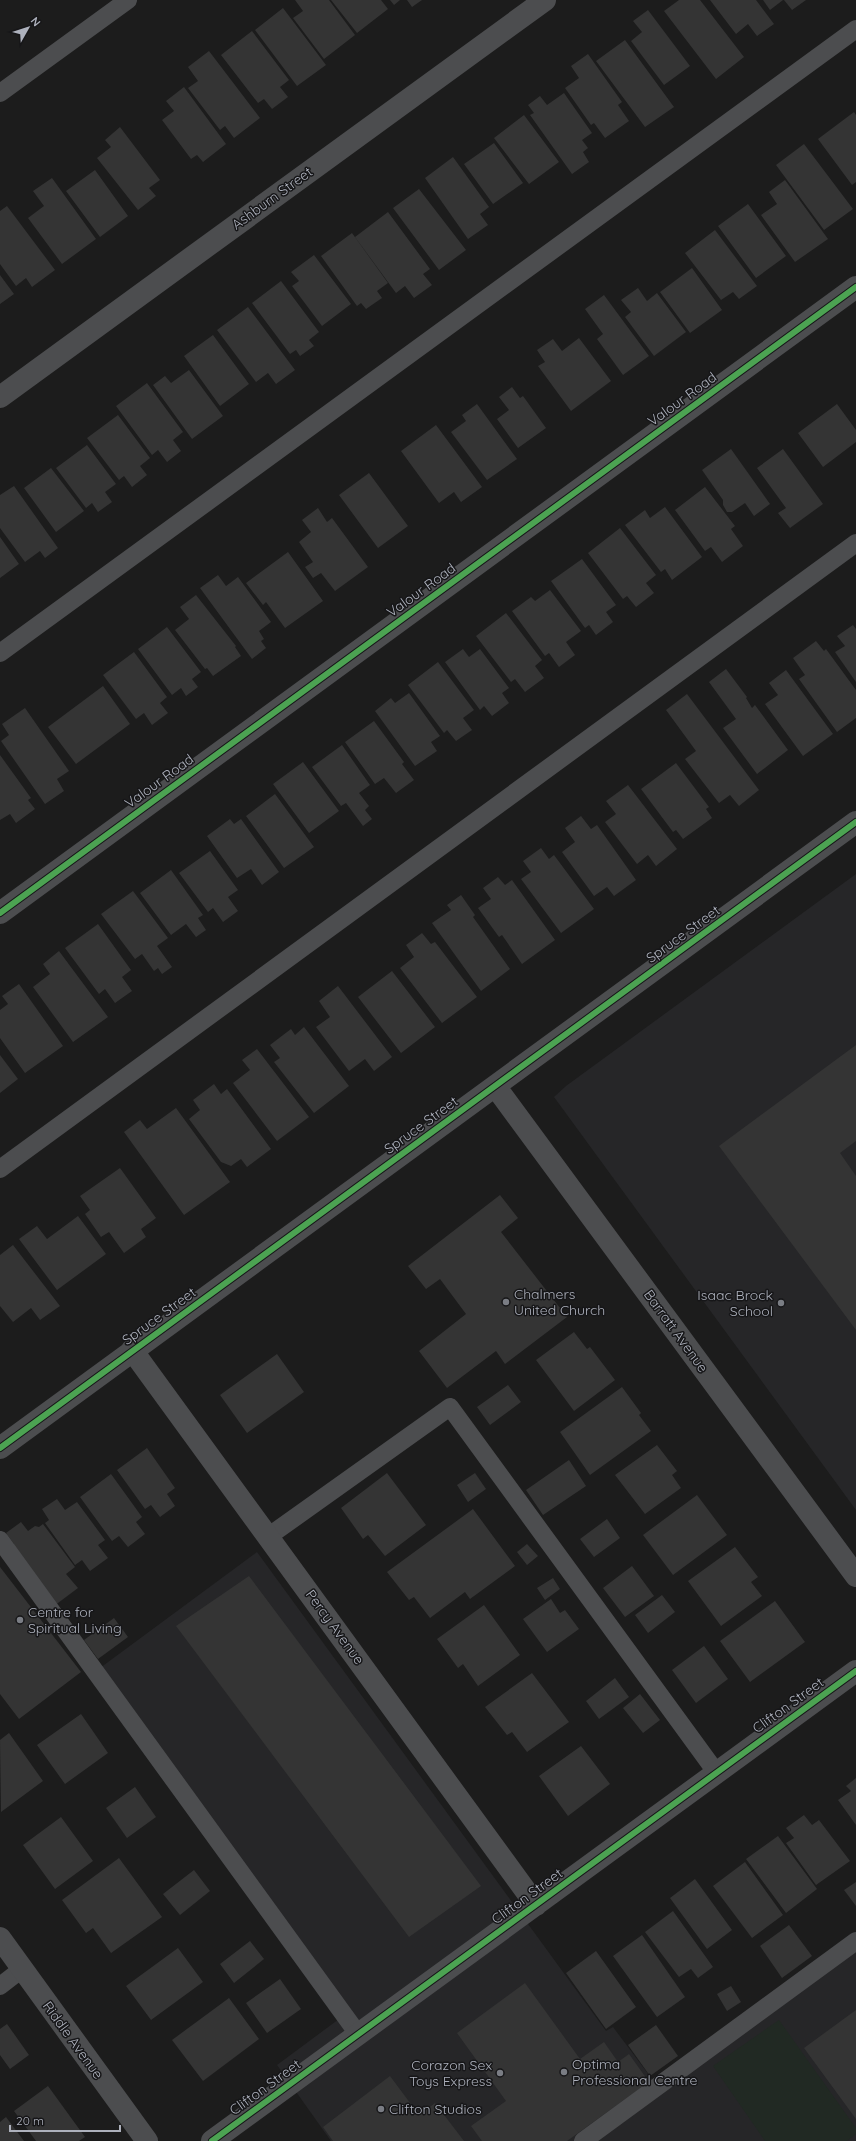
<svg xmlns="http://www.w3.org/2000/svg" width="856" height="2141" viewBox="0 0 856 2141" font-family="Quicksand,sans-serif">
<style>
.built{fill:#262628}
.green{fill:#212923}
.building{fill:#343434}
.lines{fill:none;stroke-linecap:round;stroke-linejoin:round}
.lane{stroke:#4c4d4f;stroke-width:18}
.street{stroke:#4c4d4f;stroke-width:22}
.cycleway-casing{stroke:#161618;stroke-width:8}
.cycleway{stroke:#4ca352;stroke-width:6}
.poi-dot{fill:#7a7d84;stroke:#161618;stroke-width:1.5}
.labels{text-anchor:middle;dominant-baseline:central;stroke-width:3;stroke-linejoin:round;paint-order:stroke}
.street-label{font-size:14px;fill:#adb1bc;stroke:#161618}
.poi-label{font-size:14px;fill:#adb1bc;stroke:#161618;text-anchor:start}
</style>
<rect width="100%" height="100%" fill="#1c1c1c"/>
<path class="built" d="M856,874V1510L554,1097L566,1086Z
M257,1552L606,2031L613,2027L655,2083L856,1942V2141H331L277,2065L339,2019L100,1668Z"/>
<path class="green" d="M779,2020L856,2128V2134L847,2141H765L713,2066Z"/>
<path class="building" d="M295,0H329L355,35L324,59L293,18L303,11Z
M331,0H381L388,9L357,33Z
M390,0H400L394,5Z
M407,0H422L412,7Z
M679,0H700L744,57L716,79L664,11Z
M710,0H756L774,24L757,36L748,24L736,34Z
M763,0H783L770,10Z
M784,0H806L792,10Z
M283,8L326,65L297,86L255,30Z
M648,10L690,66L664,85L631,41L642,32L633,21Z
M252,31L289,80L280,87L288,97L272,109L264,99L258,103L221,55Z
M625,40L674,107L645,127L596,61Z
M209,51L260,118L234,138L225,126L220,130L188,88L198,81L188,67Z
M588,54L622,102L618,105L629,121L605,138L594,123L591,125L565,88L579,78L571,66Z
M184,87L226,144L203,162L197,155L191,159L162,120L174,111L166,101Z
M564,93L592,133L582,140L588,148L583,152L589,162L572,174L530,115L534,113L528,105L540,96L547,105Z
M854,112L856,115V182L852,185L818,139Z
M524,115L559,162L529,184L494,138Z
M120,127L160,180L149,188L156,196L138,210L97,158L111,147L105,140Z
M494,143L523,183L493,204L464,164Z
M804,144L853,209L824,230L776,165Z
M453,157L489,207L480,214L488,225L468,239L425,178Z
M95,170L128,216L100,237L66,191Z
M52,178L96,239L62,264L28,218L44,206L33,191Z
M785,180L828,239L795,262L761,215L777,204L769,192Z
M419,189L466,250L439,270L393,208Z
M748,204L786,256L756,278L718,226Z
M7,206L55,270L32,287L26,278L16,286L0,264V211Z
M388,212L430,269L423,274L432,285L414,298L405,286L396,293L355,237Z
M715,230L757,286L739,299L733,292L721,300L685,253Z
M352,233L388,283L377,291L382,298L366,309L361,303L357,306L321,256Z
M314,255L351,304L322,326L292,286L299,281L291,272Z
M692,268L722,310L690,333L660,292Z
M0,275L14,294L0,304Z
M281,281L319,332L309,340L314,346L300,356L296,350L290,354L252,303Z
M638,288L647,301L657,293L686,332L654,356L625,317L631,312L621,300Z
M604,295L649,356L623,375L597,339L603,334L585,309Z
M248,307L295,370L276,384L268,373L256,382L217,330Z
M213,335L249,384L220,406L184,356Z
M579,338L611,381L571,411L538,366L545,362L537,350L553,339L562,351Z
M189,370L223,416L192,439L153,385L165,376L171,383Z
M147,383L183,432L173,440L181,451L167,462L158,450L152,455L116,406Z
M512,387L520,398L523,396L546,428L518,448L497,419L509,410L499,397Z
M477,404L517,459L487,480L451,432L466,421L462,415Z
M837,404L856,430V442L823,467L798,433Z
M118,415L150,458L140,466L147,475L132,487L124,476L119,480L87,438Z
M436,425L482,487L461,502L454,492L439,503L401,451Z
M87,445L116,484L105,492L112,502L98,512L92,503L86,508L56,468Z
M731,449L770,504L754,516L745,503L732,512H727L723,505V500L702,470Z
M783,449L823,504L790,528L778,513L786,508L757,468Z
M51,468L84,511L56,532L24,488Z
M369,473L408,526L378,548L339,495Z
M14,486L58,548L45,558L40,551L25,562L0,528V495Z
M705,487L735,526L731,529L743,546L722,562L711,547L705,551L675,510Z
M665,507L702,557L672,580L665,569L661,572L625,525L645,510L650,518Z
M318,508L327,522L332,518L368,567L335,591L321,573L313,578L305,567L313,562L299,542L311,532L302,520Z
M620,528L656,575L646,583L654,593L636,607L627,596L623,599L588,553Z
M0,537L19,564L0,578Z
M288,552L323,601L285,628L266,602L263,605L246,583Z
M582,559L616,605L606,612L613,622L596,635L589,625L585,628L551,581Z
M218,575L226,586L238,577L271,622L259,631L264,639L261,641L266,648L252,659L200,588Z
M550,590L581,631L566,642L575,655L559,667L549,653L545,656L512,611L531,597L535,601Z
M196,595L236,646L235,647L241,656L213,676L207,668L205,669L175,630L189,619L180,607Z
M506,613L542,660L535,666L544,678L525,692L515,679L511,682L476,636Z
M853,625L856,629V682L835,652L845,646L837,636Z
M167,627L201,672L192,679L198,687L186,696L181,688L172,695L138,649Z
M816,641L824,651L826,649L856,690V718L837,732L799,679L805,675L793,658Z
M463,649L469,657L480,649L509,688L502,693L509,703L492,716L484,706L480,710L445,662Z
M134,652L167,697L160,703L168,713L152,725L144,713L136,719L103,675Z
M438,662L474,710L463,718L472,730L456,741L447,730L444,733L408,685Z
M726,669L747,697L746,698L752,708L755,705L788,750L757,774L723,728L736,719L709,682Z
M786,670L833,734L803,756L765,704L778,695L769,683Z
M103,686L130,724L76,764L48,727Z
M409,693L440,736L431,742L437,751L415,766L375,711L391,698L395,703Z
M687,694L759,790L739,806L730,795L719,803L685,759L696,751L666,710Z
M25,708L69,771L57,779L64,791L45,804L1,741L9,735L2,724Z
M374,721L404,762L402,764L414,780L396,793L384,778L375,784L345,742Z
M342,745L370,785L359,793L369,806L365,810L372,819L363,826L346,803L341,806L312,767Z
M0,755L31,798L28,800L35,809L16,823L10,814L0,820Z
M303,762L339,811L309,833L273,784Z
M676,763L709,807L706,809L712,818L683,839L676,830L673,832L641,789Z
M628,785L677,849L656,866L648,855L637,864L605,822L616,814L606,801Z
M275,794L314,847L284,868L246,816Z
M581,816L591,829L597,825L636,880L614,896L607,887L594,896L562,852L575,842L565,828Z
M230,819L234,824L241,819L279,872L262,885L251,869L237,878L207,836Z
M541,848L549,859L554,855L594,909L561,933L521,879L531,872L523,861Z
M210,851L238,890L228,897L238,911L223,922L213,908L208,912L179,873Z
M171,870L203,915L198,918L206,930L196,937L186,924L171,935L140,893Z
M498,877L505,885L512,880L555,940L522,964L502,935L499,937L478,908L491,899L483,888Z
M133,891L168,938L157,946L172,967L162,974L158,968L154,971L142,954L135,959L101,914Z
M461,895L475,915L473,917L510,969L481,991L432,923L451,910L447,905Z
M98,924L131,970L122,977L132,991L115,1003L105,989L99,994L65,948Z
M422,933L431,944L435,942L477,997L442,1023L400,968L414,957L406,945Z
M59,951L108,1017L73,1042L33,987L50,974L43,964Z
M392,971L435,1027L401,1053L358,997Z
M19,984L63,1046L25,1073L0,1038V1010L8,1004L2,996Z
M338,986L392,1057L374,1071L365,1059L349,1071L316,1027L330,1017L319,1001Z
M304,1027L349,1086L314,1113L274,1062L280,1058L270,1045L291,1029L295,1035Z
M856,1045V1141L840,1153L856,1176V1330L719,1146Z
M257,1049L309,1117L277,1141L233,1083L250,1070L242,1060Z
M0,1055L18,1079L0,1093Z
M214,1084L221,1094L227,1089L271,1149L247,1167L241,1159L231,1166L221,1162L189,1119L200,1110L193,1100Z
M176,1108L230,1182L184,1215L124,1132L140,1120L147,1129Z
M120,1168L156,1218L141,1229L146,1237L124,1253L109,1232L101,1237L85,1214L90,1210L80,1196Z
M500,1195L518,1218L501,1232L567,1317L505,1364L496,1351L447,1388L419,1351L466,1314L440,1279L426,1289L408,1266Z
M78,1216L106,1254L57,1290L19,1239L37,1226L47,1239Z
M13,1245L60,1306L40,1320L31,1308L13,1322L0,1306V1255Z
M574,1332L587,1349L590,1347L615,1380L574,1411L536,1360Z
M277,1354L304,1392L247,1433L220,1395Z
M508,1385L521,1402L490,1425L477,1407Z
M622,1387L641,1413L639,1415L651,1431L590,1475L560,1432Z
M657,1445L677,1471L672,1475L681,1488L645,1514L615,1475Z
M147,1448L175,1488L167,1494L175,1506L160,1517L151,1505L145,1509L117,1470Z
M569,1460L586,1486L543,1515L526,1490Z
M387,1473L426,1525L385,1556L368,1535L363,1539L341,1508Z
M475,1473L486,1489L468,1502L457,1485Z
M111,1474L142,1517L136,1522L145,1534L128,1547L119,1536L112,1541L80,1497Z
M697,1495L727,1535L673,1575L643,1535Z
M57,1499L65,1510L77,1502L105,1540L98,1545L108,1558L90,1571L82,1560L75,1565L45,1523L49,1520L42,1509Z
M473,1509L515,1566L470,1599L465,1592L430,1618L414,1597L409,1600L387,1572Z
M607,1519L620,1538L594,1557L580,1539Z
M21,1522L28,1531L35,1526L39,1527L43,1524L75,1567L66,1574L78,1588L54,1606L10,1547L14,1544L6,1533Z
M527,1544L538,1556L527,1565L517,1552Z
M735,1547L758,1577L751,1582L762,1596L721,1626L688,1581Z
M632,1566L654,1596L625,1617L603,1588Z
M0,1567L81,1672L19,1719L0,1694Z
M249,1576L481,1886L409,1937L176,1626Z
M553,1578L560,1589L545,1600L537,1588Z
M662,1595L675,1612L648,1633L635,1615Z
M551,1599L560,1613L565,1610L579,1629L547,1652L523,1619Z
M775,1601L805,1642L750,1682L720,1641Z
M484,1605L520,1655L478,1686L463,1664L458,1668L437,1639Z
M114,1618L128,1637L98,1659L84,1640Z
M704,1646L728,1679L696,1703L672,1670Z
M532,1673L569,1722L527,1752L512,1732L507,1735L485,1707Z
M615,1678L629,1697L599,1719L586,1701Z
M640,1694L660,1720L643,1733L623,1708Z
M81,1714L108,1753L65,1784L37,1745Z
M9,1733L43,1781L1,1812L0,1740Z
M581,1746L610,1784L568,1816L539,1776Z
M856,1778V1825L838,1800L851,1791L846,1786Z
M135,1787L156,1817L127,1838L106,1808Z
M804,1815L812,1825L819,1820L850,1861L816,1885L786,1843L794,1838L786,1828Z
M61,1817L93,1861L55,1889L23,1845Z
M778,1836L817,1889L786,1913L746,1859Z
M119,1858L162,1917L111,1953L93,1928L86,1933L62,1900Z
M745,1862L783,1915L752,1938L713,1886Z
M194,1870L210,1891L180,1915L163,1894Z
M695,1879L732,1930L707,1949L670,1898Z
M856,1882V1906L844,1890Z
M673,1911L713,1967L698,1978L691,1969L679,1977L645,1932Z
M789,1925L812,1956L782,1978L760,1946Z
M642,1935L685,1997L657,2017L613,1956Z
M250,1941L264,1959L234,1983L220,1964Z
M178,1948L203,1982L151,2020L126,1986Z
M596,1951L636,2007L606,2029L566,1973Z
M280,1979L301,2009L267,2033L246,2003Z
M525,1983L580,2059L604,2042L618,2062L629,2054L649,2082L567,2141H482L471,2126L506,2101L457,2033Z
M731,1986L741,2002L727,2011L717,1994Z
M229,1998L259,2039L203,2081L172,2040Z
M856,2010V2119L804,2048Z
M7,2024L29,2055L10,2069L0,2055V2029Z
M656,2025L678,2056L650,2076L628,2045Z
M390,2076L419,2115L435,2103L464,2141H333L323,2127Z
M48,2086L85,2137L79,2141H36L14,2111Z
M6,2117L24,2141H0V2122Z"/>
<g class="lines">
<path class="lane" d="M0,93L128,0
M0,653L856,29
M0,1169L856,543
M269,1536L450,1407L716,1772
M0,1540L358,2034
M0,1986L22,1969
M583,2141L856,1941"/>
<path class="street" d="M0,397L545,0
M0,913L856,287
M495,1086L856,1576
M132,1350L536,1905
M0,1448L856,822
M0,1938L147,2141
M212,2141L856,1671"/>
<g class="cycleway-casing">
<path id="cycleway" d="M0,913L856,287
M0,1448L856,822
M212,2141L856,1671"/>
</g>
<use href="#cycleway" class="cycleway"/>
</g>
<g class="poi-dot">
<circle cx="506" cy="1302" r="4"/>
<circle cx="781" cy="1303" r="4"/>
<circle cx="20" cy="1620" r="4"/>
<circle cx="564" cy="2072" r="4"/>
<circle cx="500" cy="2073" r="4"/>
<circle cx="381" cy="2109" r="4"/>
</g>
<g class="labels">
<g class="street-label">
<text transform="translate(272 198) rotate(-36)">Ashburn Street</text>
<text transform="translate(682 399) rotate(-36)">Valour Road</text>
<text transform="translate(421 590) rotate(-36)">Valour Road</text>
<text transform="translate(159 781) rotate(-36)">Valour Road</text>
<text transform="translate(683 934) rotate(-36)">Spruce Street</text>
<text transform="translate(421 1125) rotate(-36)">Spruce Street</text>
<text transform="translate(159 1316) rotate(-36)">Spruce Street</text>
<text transform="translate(676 1331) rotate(54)">Barratt Avenue</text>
<text transform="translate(335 1627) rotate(54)">Percy Avenue</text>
<text transform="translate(788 1705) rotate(-36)">Clifton Street</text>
<text transform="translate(527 1896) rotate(-36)">Clifton Street</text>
<text transform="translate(73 2040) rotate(54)">Riddle Avenue</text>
<text transform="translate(265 2087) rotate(-36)">Clifton Street</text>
</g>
<g class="poi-label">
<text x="514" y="1294">Chalmers<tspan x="514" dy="16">United Church</tspan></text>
<text x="773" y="1295" text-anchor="end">Isaac Brock<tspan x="773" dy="16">School</tspan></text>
<text x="28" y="1612">Centre for<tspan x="28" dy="16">Spiritual Living</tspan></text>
<text x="572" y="2064">Optima<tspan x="572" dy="16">Professional Centre</tspan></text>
<text x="492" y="2065" text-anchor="end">Corazon Sex<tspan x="492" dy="16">Toys Express</tspan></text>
<text x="389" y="2109">Clifton Studios</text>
</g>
</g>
<g transform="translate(28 28) rotate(51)" stroke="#161618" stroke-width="3" paint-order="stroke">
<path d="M0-3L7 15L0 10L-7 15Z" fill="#adb1bc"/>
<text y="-6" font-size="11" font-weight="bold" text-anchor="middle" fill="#adb1bc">N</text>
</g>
<path d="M10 2125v6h110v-6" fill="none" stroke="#adb1bc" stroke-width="2"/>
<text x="16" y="2125" font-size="12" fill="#adb1bc" stroke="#161618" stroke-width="3" paint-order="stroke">20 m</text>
</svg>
